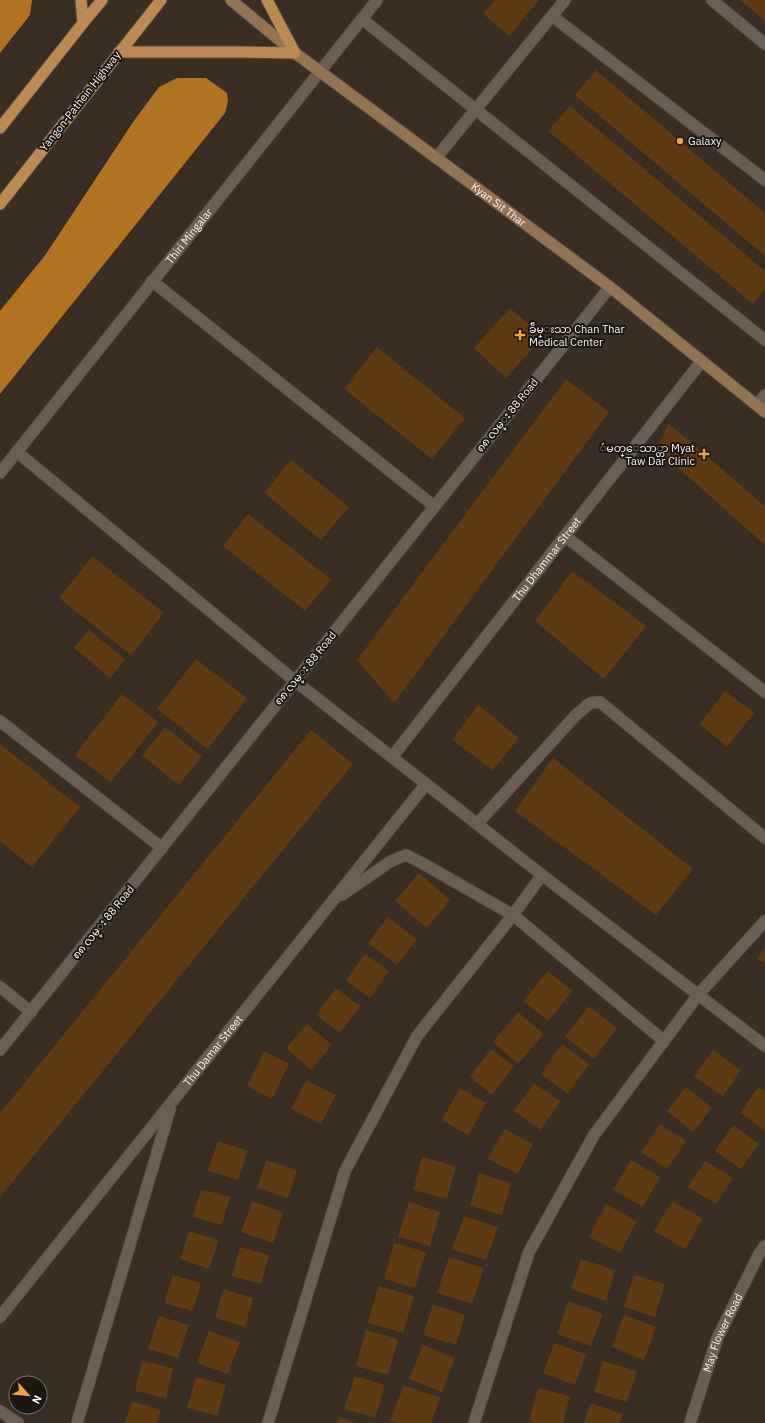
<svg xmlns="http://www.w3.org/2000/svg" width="765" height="1423" viewBox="0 0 765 1423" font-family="'IBM Plex Sans','Noto Sans Myanmar',sans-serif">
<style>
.water{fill:#b17222}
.building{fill:#5d3a12}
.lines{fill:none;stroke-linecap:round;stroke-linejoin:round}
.minor-casing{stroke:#544b43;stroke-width:13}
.secondary-casing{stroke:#544b43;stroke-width:13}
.primary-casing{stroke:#544b43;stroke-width:13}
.minor{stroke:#6a5f54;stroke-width:11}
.secondary{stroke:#937452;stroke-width:11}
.primary{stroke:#bc8a50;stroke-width:11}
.poi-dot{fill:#f4a344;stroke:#1b1713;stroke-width:1.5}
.labels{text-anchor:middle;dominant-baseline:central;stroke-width:4;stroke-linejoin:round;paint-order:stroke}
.street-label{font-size:11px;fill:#faf3ed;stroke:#1b1713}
.poi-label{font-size:11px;fill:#faf3ed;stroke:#1b1713;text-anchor:start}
</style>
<rect width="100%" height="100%" fill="#382e24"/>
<path class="water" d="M0,0H32L30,15L0,53Z
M177,78H206L227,93L228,101L225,113L0,394V311L46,254L133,122L159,87Z"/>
<path class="building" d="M495,0H539L509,36L483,14Z
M740,0H765V21Z
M596,70L765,213V256L575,95Z
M570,106L765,271V289L753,304L548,131Z
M510,308L543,337L506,378L474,348Z
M377,347L465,418L432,459L344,389Z
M566,379L609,412L394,703L357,660Z
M668,423L765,506V545L657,449Z
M291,460L349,507L321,540L264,493Z
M248,514L331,579L305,611L223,546Z
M92,556L164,613L131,655L59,598Z
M572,571L646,626L604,679L535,621Z
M89,630L125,659L110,678L74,648Z
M196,659L247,698L208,749L157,709Z
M725,691L754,713L727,747L700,724Z
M122,694L158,722L111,782L75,755Z
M478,705L519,738L493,770L452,740Z
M165,727L202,756L179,785L142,756Z
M311,730L353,764L0,1197V1113Z
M0,744L80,807L32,867L0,841Z
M553,758L693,869L656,915L515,811Z
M419,873L450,900L427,928L395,901Z
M388,917L417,939L397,965L368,943Z
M765,948V964L757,958Z
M365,954L389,971L370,998L346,980Z
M548,971L573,991L548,1021L523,1001Z
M336,988L360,1006L340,1033L316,1015Z
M589,1006L617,1028L594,1059L565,1037Z
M518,1012L544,1034L518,1064L493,1042Z
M307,1024L332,1045L311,1070L286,1048Z
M562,1044L589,1064L568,1094L541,1074Z
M491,1049L514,1066L492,1095L470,1077Z
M713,1050L741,1070L723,1096L694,1077Z
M264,1051L289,1064L272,1099L247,1086Z
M306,1080L336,1095L321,1124L291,1109Z
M534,1083L560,1101L541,1130L514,1111Z
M686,1087L712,1108L693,1132L667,1111Z
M758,1087L765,1092V1131L740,1113Z
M460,1088L486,1103L468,1135L442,1120Z
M660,1124L686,1141L667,1169L641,1152Z
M733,1125L759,1144L741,1169L715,1151Z
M504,1129L533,1144L518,1174L488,1159Z
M218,1141L248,1151L238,1180L208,1171Z
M422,1157L456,1166L447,1199L413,1190Z
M266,1160L297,1170L288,1198L257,1188Z
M631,1160L660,1177L643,1207L613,1190Z
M705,1161L733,1178L716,1204L688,1187Z
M479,1173L511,1183L502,1215L470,1206Z
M201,1189L230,1197L222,1225L193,1217Z
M252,1201L283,1212L273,1243L241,1232Z
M672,1201L703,1219L685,1249L654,1231Z
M409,1202L440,1212L430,1246L398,1237Z
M606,1204L637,1221L620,1253L589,1237Z
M464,1216L498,1227L486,1260L452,1249Z
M189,1231L219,1240L209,1269L180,1259Z
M394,1243L426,1252L415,1288L384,1279Z
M240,1247L269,1255L261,1284L232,1276Z
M449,1257L484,1268L472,1304L437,1293Z
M581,1259L615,1270L606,1301L571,1289Z
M173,1275L201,1283L193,1311L164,1303Z
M634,1275L665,1284L655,1317L624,1307Z
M378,1286L414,1296L403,1333L368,1323Z
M223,1289L253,1298L245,1327L215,1318Z
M568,1301L603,1314L591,1346L557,1334Z
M433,1304L465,1315L456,1345L423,1335Z
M624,1315L656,1327L644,1360L612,1347Z
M159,1316L189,1325L178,1358L148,1349Z
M366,1330L398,1339L388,1375L356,1366Z
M209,1331L240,1342L228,1374L197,1363Z
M554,1343L586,1354L575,1385L543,1373Z
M423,1345L455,1358L442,1392L409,1379Z
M142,1361L173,1368L166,1398L135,1391Z
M603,1361L637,1371L627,1402L594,1392Z
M355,1376L385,1385L375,1418L344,1409Z
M196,1377L226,1385L217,1416L187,1408Z
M404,1385L440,1398L431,1423H396L390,1421Z
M538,1388L570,1396L563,1423H535L529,1421Z
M132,1401L161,1410L157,1423H125Z
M590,1403L623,1414L620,1423H584Z
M339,1417L355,1423H337Z"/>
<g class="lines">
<g class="minor-casing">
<g id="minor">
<path d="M712,0L765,44"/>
<path d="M552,16L765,180"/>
<path d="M362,19L765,340"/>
<path d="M436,158L565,0"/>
<path d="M152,281L434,506"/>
<path d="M757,405L765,395"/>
<path d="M17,452L295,681L542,875L765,1046"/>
<path id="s1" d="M0,473L377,0"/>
<path d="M565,536L765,692"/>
<path d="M0,721L162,848"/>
<path id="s2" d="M392,757L701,362"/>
<path d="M478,823L576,715L590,703L600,702L765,838"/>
<path d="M342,895L391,861L406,855L422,863L513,915L664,1041"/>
<path d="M0,987L31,1012"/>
<path d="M0,1050L610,287"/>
<path id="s3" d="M0,1317L426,784"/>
<path d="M0,1411L18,1423"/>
<path d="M77,1423L170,1109"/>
<path d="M268,1423L345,1171L417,1036L513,915L542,875"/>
<path d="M474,1423L529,1252L594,1135L698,995L765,921"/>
<path id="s4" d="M690,1423L717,1339L759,1254L765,1246"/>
</g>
</g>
<g class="secondary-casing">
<g id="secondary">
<path id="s5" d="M231,0L295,53L610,287L765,412"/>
</g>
</g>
<g class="primary-casing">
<path id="primary" d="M81,0L83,23
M119,52H238L295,53L267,0
M0,128L83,23L102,0
M0,204L161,0"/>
</g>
<use href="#minor" class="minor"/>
<use href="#secondary" class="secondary"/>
<use href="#primary" class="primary"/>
</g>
<g class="poi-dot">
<circle cx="680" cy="141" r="4"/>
<path d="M518 329h4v4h4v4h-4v4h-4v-4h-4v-4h4z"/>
<path d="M702 448h4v4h4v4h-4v4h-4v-4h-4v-4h4z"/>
</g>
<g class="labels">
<g class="street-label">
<text transform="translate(80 101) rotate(-52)">Yangon-Pathein Highway</text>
<text stroke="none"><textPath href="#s5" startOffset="337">Kyan Sit Thar</textPath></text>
<text stroke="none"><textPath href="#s1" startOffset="303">Thiri Mingalar</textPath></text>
<text transform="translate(507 415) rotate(-51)">၈၈ လမ္း 88 Road</text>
<text stroke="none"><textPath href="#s2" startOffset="251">Thu Dhammar Street</textPath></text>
<text transform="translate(305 668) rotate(-51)">၈၈ လမ္း 88 Road</text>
<text transform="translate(103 922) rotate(-51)">၈၈ လမ္း 88 Road</text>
<text stroke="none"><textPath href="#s3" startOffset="341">Thu Damar Street</textPath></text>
<text stroke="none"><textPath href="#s4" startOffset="96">May Flower Road</textPath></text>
</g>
<g class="poi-label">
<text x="688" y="141">Galaxy</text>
<text x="529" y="329">ခဵမ္းသာ Chan Thar<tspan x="529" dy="13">Medical Center</tspan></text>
<text x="695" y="448" text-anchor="end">ဴမတ္ေသာ္တာ Myat<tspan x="695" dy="13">Taw Dar Clinic</tspan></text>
</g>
</g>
<g transform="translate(28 1395) rotate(117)"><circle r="19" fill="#1b1713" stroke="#746f6a"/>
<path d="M0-3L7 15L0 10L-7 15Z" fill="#f4a344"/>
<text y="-6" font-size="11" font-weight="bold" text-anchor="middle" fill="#faf3ed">N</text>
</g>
</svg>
